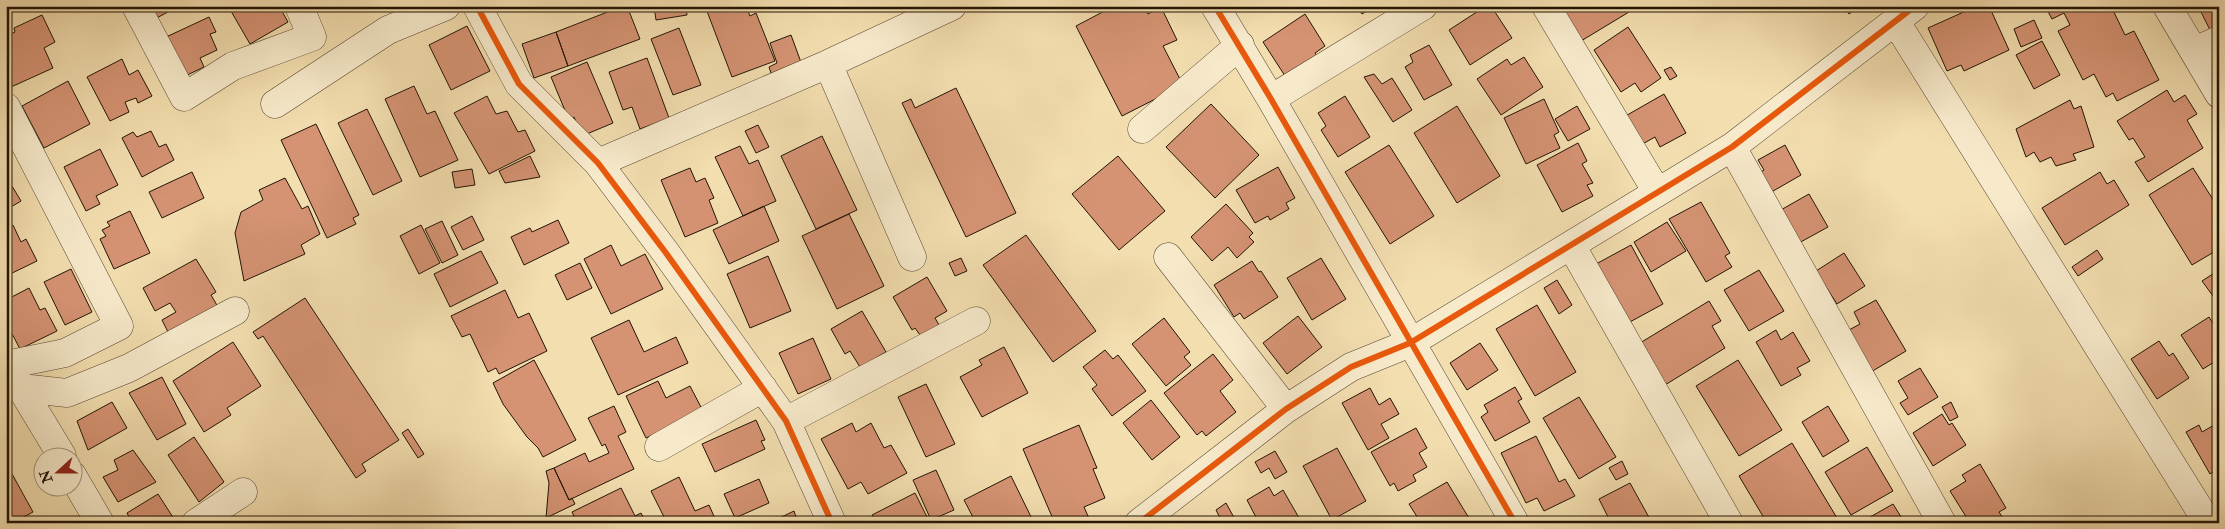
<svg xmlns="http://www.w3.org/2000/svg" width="2225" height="529" viewBox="0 0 2225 529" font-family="'IM FELL Double Pica',serif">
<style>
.building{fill:#d59373;stroke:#221405}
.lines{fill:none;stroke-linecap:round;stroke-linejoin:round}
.minor-casing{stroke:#564630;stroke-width:29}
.minor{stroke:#f7eacb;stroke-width:28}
.cycleway-casing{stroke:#f7eacb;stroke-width:9}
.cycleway{stroke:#e8590c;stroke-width:6}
</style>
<rect width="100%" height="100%" fill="#f3deaf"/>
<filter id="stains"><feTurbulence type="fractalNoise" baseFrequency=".004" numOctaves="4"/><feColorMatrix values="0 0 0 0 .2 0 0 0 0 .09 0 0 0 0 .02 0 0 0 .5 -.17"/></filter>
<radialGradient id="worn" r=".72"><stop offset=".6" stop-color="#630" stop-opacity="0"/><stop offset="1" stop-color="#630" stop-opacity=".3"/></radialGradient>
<path class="building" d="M146,6H179L153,20Z
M228,6H279L288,22L250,44Z
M623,6H627L640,39L568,66L556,32Z
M654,6H686L687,15L656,20Z
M705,6H746L750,16L756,13L775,61L732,77Z
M1062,6H1073L1065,11Z
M1114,6H1144L1148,14L1161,7L1177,40L1163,46L1183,85L1122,116L1076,26Z
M1357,6H1375L1362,14Z
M1486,6H1491L1512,38L1470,65L1449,30Z
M1560,6H1626L1629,12L1581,41Z
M1844,6H1859L1849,14Z
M1977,6H1989L2009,50L1964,71L1961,65L1947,71L1928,28Z
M2045,6H2111L2125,35L2134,31L2159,80L2117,101L2113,93L2106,97L2094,74L2083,80L2058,31L2070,25L2064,13L2052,19Z
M2219,6V26L2210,30L2200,10L2206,6Z
M1305,14L1325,46L1315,53L1319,58L1287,79L1263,42Z
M42,15L55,42L44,48L53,68L11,87L6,77V36L15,32L14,28Z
M209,17L216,32L210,34L217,50L200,58L204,67L183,77L164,38Z
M2034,20L2042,38L2021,47L2014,29Z
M467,26L490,71L451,90L429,45Z
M1628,27L1661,78L1641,92L1635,83L1621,92L1594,50Z
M679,28L701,85L673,95L651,39Z
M556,32L568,66L534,78L522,44Z
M791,35L802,65L772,76L769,67L777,63L770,43Z
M2042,41L2060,75L2034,89L2016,55Z
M1429,45L1452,85L1424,100L1405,67L1413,62L1410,55Z
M1524,57L1543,87L1501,115L1477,79L1507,59L1511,65Z
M647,58L669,118L640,129L632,107L623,110L609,72Z
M122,59L129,75L138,70L152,96L138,103L136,98L125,102L129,112L110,121L87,77Z
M587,62L613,123L582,136L574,117L569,120L551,77Z
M1671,67L1677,76L1670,80L1664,70Z
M1374,74L1382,84L1392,78L1412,110L1393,122L1364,77Z
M68,81L90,124L44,148L22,106Z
M414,86L427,114L435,111L458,160L420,177L385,99Z
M956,88L1016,213L966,237L902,103L911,99L915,108Z
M2167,90L2174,102L2185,95L2197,114L2187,120L2203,148L2148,182L2135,162L2145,157L2133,138L2129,140L2117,121Z
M1664,94L1686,133L1660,147L1655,137L1639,146L1622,118Z
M487,96L496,114L507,111L518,132L525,130L535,151L489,174L454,113Z
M1345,96L1370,137L1338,157L1321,130L1326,126L1318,113Z
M1544,99L1559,132L1554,135L1560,148L1526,164L1504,118Z
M2070,100L2074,109L2081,106L2094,147L2073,154L2076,160L2056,166L2051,157L2040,162L2034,152L2026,157L2016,129Z
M1211,104L1259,155L1215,198L1166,147Z
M1457,106L1500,176L1457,203L1414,133Z
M1577,106L1590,129L1568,141L1555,119Z
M367,109L402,181L373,195L338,123Z
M316,124L359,215L353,218L356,224L327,238L281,140Z
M758,125L769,147L756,153L745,131Z
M151,131L159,147L166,144L174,160L142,177L122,138L133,132L137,137Z
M822,136L857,210L816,229L781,156Z
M1578,143L1587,161L1582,164L1593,183L1587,185L1593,196L1562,212L1537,165Z
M1389,145L1434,216L1390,244L1345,172Z
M1785,145L1801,175L1768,194L1757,174L1764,170L1758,160Z
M740,146L749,164L758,160L776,201L743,216L715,157Z
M100,149L118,185L96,196L100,204L86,211L64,167Z
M530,156L540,177L505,183L499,171Z
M1118,156L1165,211L1119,250L1072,194Z
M1278,167L1295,198L1286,203L1289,209L1270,220L1268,216L1255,223L1236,190Z
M690,168L696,182L705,178L714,198L709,200L718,223L685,237L661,180Z
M2193,168L2219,209V249L2192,265L2149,195Z
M472,169L475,185L455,188L452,172Z
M192,172L204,198L162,218L149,192Z
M2100,172L2107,184L2114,180L2129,205L2065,245L2042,208Z
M285,178L302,209L308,206L320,234L301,245L305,254L244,281L235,233L241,212L263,200L259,190Z
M12,186L21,201L6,210V189Z
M1809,194L1828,227L1797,244L1779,211Z
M1701,202L1730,253L1725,256L1732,267L1706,282L1669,219Z
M1226,204L1253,233L1249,237L1254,242L1237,258L1228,247L1212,261L1191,237Z
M764,206L779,241L729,264L713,230Z
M130,211L150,253L114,269L100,239L106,236L102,230L110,226L107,222Z
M849,214L884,286L837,309L802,236Z
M472,216L484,240L463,250L451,227Z
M558,220L569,243L524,265L511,237L530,228L532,232Z
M442,221L458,255L442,263L425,229Z
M1667,222L1686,251L1651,272L1634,242Z
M13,225L21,242L26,239L37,261L6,276V228Z
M421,225L440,263L419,274L400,236Z
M1026,235L1096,331L1053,362L983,265Z
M611,245L621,266L645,254L663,289L611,314L584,259Z
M1631,245L1663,304L1628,323L1596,264Z
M2097,250L2103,259L2078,276L2072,267Z
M481,251L498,283L450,307L434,274Z
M1844,253L1865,286L1837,304L1816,271Z
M768,256L791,311L750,328L727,274Z
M961,258L967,271L955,276L949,263Z
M1321,258L1346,299L1312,320L1287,278Z
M196,259L216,292L211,295L218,307L169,334L162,320L176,312L170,303L155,311L143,288Z
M1252,261L1259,272L1261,271L1278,297L1244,319L1240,313L1234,317L1214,285Z
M580,263L592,288L567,300L555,275Z
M71,269L92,312L65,325L44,282Z
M1759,270L1784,311L1749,331L1724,290Z
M2219,270V293L2213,296L2202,281Z
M927,277L947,311L935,318L939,325L920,335L915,328L912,330L893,297Z
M1557,280L1572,305L1559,314L1544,288Z
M29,288L40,310L45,308L57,331L20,349L6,322V309L9,308L6,300Z
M505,290L518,318L529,313L547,351L499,374L496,368L488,372L470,334L462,337L451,316Z
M305,298L399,440L362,464L366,471L356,478L263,336L258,339L253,332Z
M1876,300L1906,351L1871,372L1849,330L1860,324L1854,312Z
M1709,301L1721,321L1712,326L1725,348L1665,385L1640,343Z
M1537,305L1576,372L1535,396L1496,329Z
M862,311L886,352L860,367L850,351L845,354L831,329Z
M1298,316L1322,347L1287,374L1263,343Z
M2209,317L2219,333V359L2203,369L2181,335Z
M1164,318L1190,352L1184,357L1191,365L1166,386L1132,344Z
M629,320L644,352L676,337L688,363L618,395L591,338Z
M1776,330L1781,340L1793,332L1810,361L1797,368L1801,375L1781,386L1756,342Z
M813,338L831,379L798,394L779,353Z
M2159,341L2169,356L2173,353L2189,378L2157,399L2131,359Z
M233,342L261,386L227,408L231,415L204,432L173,381Z
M1480,343L1498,370L1467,390L1450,363Z
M1004,347L1028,393L982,417L960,377L982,365L979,360Z
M1105,350L1113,359L1118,355L1146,391L1112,416L1092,389L1097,385L1083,367Z
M1213,354L1233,380L1220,391L1236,412L1206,436L1202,431L1197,435L1164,393Z
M534,360L576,440L543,457L538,448L527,437L503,404L493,383Z
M1738,360L1782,430L1739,456L1696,386Z
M1920,368L1938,397L1908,415L1900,403L1908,398L1898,381Z
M162,377L186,424L157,440L129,393Z
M658,381L666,398L690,386L703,411L646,438L626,396Z
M926,384L955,444L926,457L898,397Z
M1515,387L1522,399L1518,401L1530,422L1495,441L1481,417L1488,412L1484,405Z
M1370,388L1379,405L1390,398L1399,414L1381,424L1389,438L1368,450L1342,403Z
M1579,397L1616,457L1579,479L1543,418Z
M1151,400L1180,437L1152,460L1123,423Z
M112,402L127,428L88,450L77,421Z
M1951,402L1958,417L1950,421L1942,407Z
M614,406L626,432L618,436L634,469L569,500L554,468L585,453L589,462L609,453L605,444L602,446L588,418Z
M1828,406L1849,441L1823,457L1802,422Z
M1942,414L1949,425L1952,423L1966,445L1933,466L1913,433Z
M756,420L765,440L761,441L765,449L715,472L702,444Z
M852,423L856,432L871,423L884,448L891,445L907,473L868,494L861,482L848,489L821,439Z
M2216,424L2219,429V468L2210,474L2186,432L2199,425L2202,432Z
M1079,425L1097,468L1093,469L1105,498L1084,507L1091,523H1048L1053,519L1023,449Z
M1416,428L1427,448L1419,453L1427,467L1413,475L1416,481L1398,491L1394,483L1390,486L1371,452Z
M408,429L424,454L418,458L402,433Z
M1536,436L1559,482L1565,479L1575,496L1544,511L1537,498L1526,503L1501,453Z
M194,437L224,482L199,502L168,455Z
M1792,443L1840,523H1767L1739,476Z
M1867,447L1893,491L1851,515L1825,472Z
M1337,448L1366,501L1332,520L1303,466Z
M133,450L156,482L118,502L103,477L118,470L114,460Z
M1275,451L1287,472L1275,479L1269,468L1261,473L1255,462Z
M1622,461L1628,474L1616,480L1609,468Z
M6,463L33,512L13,523H6Z
M1980,464L2006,508L1999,512L2003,518L1995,523H1987L1985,519L1979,523H1970L1950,491L1966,481L1962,475Z
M554,468L569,500L572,498L575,504L546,518L549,483L546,471Z
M936,470L954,510L931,520L913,480Z
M1011,476L1034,523H976L964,500Z
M679,477L695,511L709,505L717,523H667L651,491Z
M759,479L769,503L735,518L724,494Z
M1447,482L1472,523H1421L1409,504Z
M1630,483L1651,521L1611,523L1599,499Z
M1269,487L1274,496L1283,490L1302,523H1259L1247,500Z
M621,488L635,516L641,513L646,523H577L572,512Z
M915,493L928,519L920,523H876L872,515Z
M158,494L176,522L132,523L127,513Z
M1226,503L1237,523H1211L1220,518L1216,510Z
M1893,504L1903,520L1908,517L1912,523H1866L1865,520Z
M794,511L798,523H769Z
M1388,518L1391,523H1380Z"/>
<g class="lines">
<g class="minor-casing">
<path id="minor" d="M136,6L184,97L233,66L312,37L299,6
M477,6L519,84L598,163L666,253L786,421L832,523
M1215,6L1271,99L1515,523
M1546,6L1657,192
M2167,6L2219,94
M1896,22L2208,523
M2195,51L2219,40
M828,64L912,257
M1271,99L1423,6
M275,104L388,30L446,6
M6,107L119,326L65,353L6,365
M1142,129L1240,45
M1732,147L1942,523
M598,163L828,64L952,6
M1571,245L1729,523
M1168,257L1286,409
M8,384L21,388L62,456
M21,388L67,393L129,368L235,311
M786,421L976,321
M659,447L763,388
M72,475L100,523
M196,523L243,492
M1139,523L1286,409L1351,367L1410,343L1732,147L1915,6"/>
</g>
<use href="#minor" class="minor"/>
<g class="cycleway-casing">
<path id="cycleway" d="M477,6L519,84L598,163L666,253L786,421L832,523
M1215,6L1271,99L1515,523
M1139,523L1286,409L1351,367L1410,343L1732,147L1915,6"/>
</g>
<use href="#cycleway" class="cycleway"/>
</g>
<rect width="2225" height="529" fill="none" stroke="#f3deaf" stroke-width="25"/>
<rect x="8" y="8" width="2210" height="514" fill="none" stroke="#221405" stroke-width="2.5"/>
<rect x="12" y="12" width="2200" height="504" fill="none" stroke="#221405"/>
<g transform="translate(58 472) rotate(249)"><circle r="24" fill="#f7eacb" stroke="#a2947c"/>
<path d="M0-4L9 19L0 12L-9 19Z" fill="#8f2418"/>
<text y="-8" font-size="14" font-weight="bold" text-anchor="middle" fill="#221405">N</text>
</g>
<rect width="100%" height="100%" filter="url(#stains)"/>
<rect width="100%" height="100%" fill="url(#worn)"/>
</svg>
